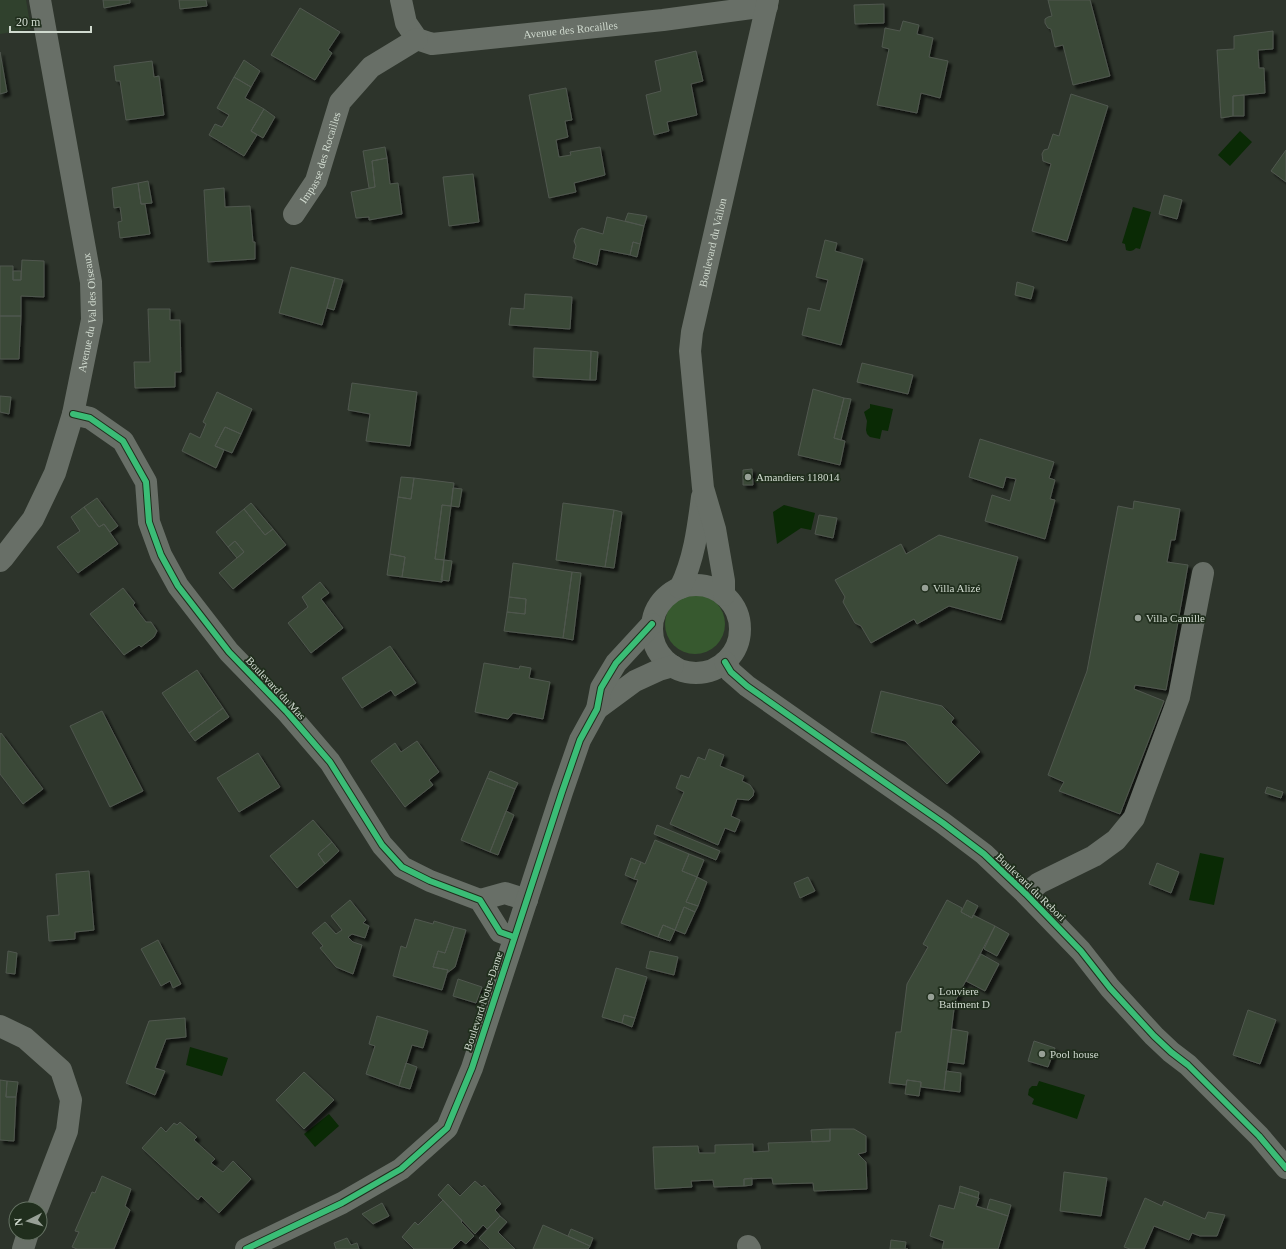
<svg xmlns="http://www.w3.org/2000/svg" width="1286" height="1249" viewBox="0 0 1286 1249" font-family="'Times New Roman',serif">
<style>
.built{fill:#30412d}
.green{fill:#37592f}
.water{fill:#0a2a05}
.building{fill:#3b4a37;stroke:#50574f;filter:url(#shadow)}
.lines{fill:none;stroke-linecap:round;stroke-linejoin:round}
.minor{stroke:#686f67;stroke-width:22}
.cycleway-casing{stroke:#202e1d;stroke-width:8}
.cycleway{stroke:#3abd76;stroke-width:6}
.poi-dot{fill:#97a096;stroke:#202e1d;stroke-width:1.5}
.labels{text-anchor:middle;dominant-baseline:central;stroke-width:3.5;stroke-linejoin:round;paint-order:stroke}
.street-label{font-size:11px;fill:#d0dacf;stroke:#202e1d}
.poi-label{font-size:11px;fill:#d0dacf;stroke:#202e1d;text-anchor:start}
</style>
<defs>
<filter id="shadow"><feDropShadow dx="3.5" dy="3.5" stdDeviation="1" flood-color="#0009"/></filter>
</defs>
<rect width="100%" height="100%" fill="#2d342b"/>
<path class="built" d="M0,0H26L31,29L0,34Z"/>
<path class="green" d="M665 624a30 30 0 1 1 60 0a30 30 0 1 1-60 0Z"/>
<path class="water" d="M1240,131L1252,142L1230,166L1218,155Z
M1133,207L1151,212L1140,249L1136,248C1133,251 1130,252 1126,250L1125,244L1122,243Z
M870,404L893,409L888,431L882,430L880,439L870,437L867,434L866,430L867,421L864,412L870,408Z
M784,505L815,513L811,530L801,528L777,544L773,512Z
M1200,853L1224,858L1214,905L1189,900Z
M190,1047L228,1058L222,1076L186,1065Z
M1039,1081L1085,1095L1077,1119L1032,1104L1034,1099L1028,1095L1029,1089L1032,1086H1037Z
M329,1114L339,1126L315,1147L304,1134Z"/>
<path class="building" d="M103,0H130V3L104,8Z
M179,0H206L207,6L180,9Z
M1048,0H1090L1110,76L1073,85L1063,45L1055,47L1051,29L1048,28L1045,23V19L1048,17L1052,16Z
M884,4V23L855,24L854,5Z
M300,8L340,32L328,50L332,53L315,80L271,55Z
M903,21L919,25L917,34L933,38L929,57L948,61L940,98L921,93L917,113L877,105L889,49L882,47L885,28L900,31Z
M1273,31V49L1258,50L1259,68H1264L1265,93L1233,96V116L1221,118L1217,50L1234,49V36Z
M696,51L703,81L691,84L697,115L667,122L669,131L654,135L646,95L661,91L655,61Z
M0,52L7,92L0,94Z
M244,60L260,71L251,87L234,77Z
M152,61L154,77L159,76L164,115L126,120L120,81H116L114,66Z
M234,77L251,87L245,98L264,109L251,131L257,135L244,156L209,135L215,124L222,127L229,115L217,108Z
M566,88L572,120L565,121L568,137L556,140L559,157L571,155L570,152L600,147L605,175L574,183L576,192L549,198L529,95Z
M1071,94L1108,106L1067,241L1032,231L1051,164L1043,161L1042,154L1044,150L1048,149L1053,134L1059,136Z
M1244,95V116H1233V96Z
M264,109L275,117L263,138L251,131Z
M385,147L387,158L372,161L375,187L369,188L363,151Z
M1286,150V182L1271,171Z
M387,158L390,184L398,183L402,214L369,220V217L356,218L351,192L375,187L372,161Z
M473,174L479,222L449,226L443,177Z
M148,181L152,203L141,204L138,183Z
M138,183L141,204H145L150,234L120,238L118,222L122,221L120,207L114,208L112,188Z
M224,188L225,207L250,206L253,242H255V259L208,262L204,190Z
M1164,195L1182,200L1177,219L1159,214Z
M628,213L647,216L644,226L625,221Z
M607,217L644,226L640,244L633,242L630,255L600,249L597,265L573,258L576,246L574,241L578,230L582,228L603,234Z
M825,240L837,243L835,251L863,259L841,345L802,335L808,308L820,311L828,280L816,277Z
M633,242L640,244L637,257L630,255Z
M22,260L44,261V297L21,296V316H0V266H13V280H21Z
M291,267L335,278L322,325L279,313Z
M13,271H21V280H13Z
M335,278L343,280L334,310L327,308Z
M1017,282L1034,287L1031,299L1015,295Z
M525,294L572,297L570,329L509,325L511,308L524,309Z
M148,309H170V320H180L181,372H175V387L135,388L134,362H150Z
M0,316H21L19,359H0Z
M534,348L591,351L590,380L533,377Z
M591,351L598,352L596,380H590Z
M862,363L913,375L908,394L857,382Z
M352,383L417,392L410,446L366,441L370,414L348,410Z
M813,389L844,398L834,438L845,441L840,465L798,455Z
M217,392L252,409L241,434L225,427L215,446L224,450L216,468L182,451L190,433L200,438L206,424L203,422Z
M0,396L11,397L9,414L0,412Z
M844,398L851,399L841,440L834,438Z
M225,427L241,434L232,453L215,446Z
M980,439L1054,462L1049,478L1055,480L1050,499L1055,500L1045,539L985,521L992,495L1010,501L1016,479L1006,477L1003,488L969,477Z
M752,469L753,485H743V470Z
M401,477L414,478L411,499L398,497Z
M414,478L454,483L451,506L442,505L435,559L444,560L442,582L402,577L405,557L390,554L398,497L411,499Z
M453,488L462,489L459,507L451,506Z
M97,498L118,526L110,532L104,524L99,527L84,507Z
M1134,501L1180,509L1175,540H1171L1167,562L1188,565L1166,690L1135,685L1134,689L1164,701L1120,814L1059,791L1064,782L1048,775L1087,671L1118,506L1133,509Z
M251,503L273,529L265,535L244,509Z
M563,503L614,510L605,567L556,560Z
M442,505L451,506L444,560L435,559Z
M84,507L99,527L104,524L118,544L78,573L57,547L80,531L71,517Z
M244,509L265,535L273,529L286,545L233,589L219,573L244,552L235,541L228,547L216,532Z
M614,510L622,512L614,568L605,567Z
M819,515L837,518L833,538L815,534Z
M939,535L1018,557L1001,620L949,606L917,624L914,619L871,643L861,626L855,623L843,602L845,597L835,580L901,544L906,554Z
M235,541L244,552L237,558L228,547Z
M390,554L405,557L402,577L387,575Z
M444,560L452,561L449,581L441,580Z
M513,563L572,572L563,638L504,631L507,612L525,614L526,599L509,597Z
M572,572L581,573L573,640L563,638Z
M320,582L329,593L321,599L343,628L311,653L288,623L308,607L302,597Z
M123,588L135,603L133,605L146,622H151L157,631L154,637L141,647L139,645L124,655L90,614Z
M509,597L526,599L525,614L507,612Z
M390,646L416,683L395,696L391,690L362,708L342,678Z
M484,663L519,669L520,666L531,668L529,678L550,682L543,719L513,713L508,719L475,712Z
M197,670L223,708L189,733L162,693Z
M881,691L942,706L954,718L951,722L980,752L947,784L905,741L871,732Z
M223,708L229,717L195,741L189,733Z
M102,711L143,791L110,807L70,726Z
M1,733L43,789L23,804L0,774V734Z
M417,741L439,772L429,780L433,785L405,807L371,761L395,743L401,752Z
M709,749L724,755L720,766L744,776L742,781L750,785L754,791L753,796L749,800L737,799L731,816L740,820L738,825L735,832L725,828L718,845L670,824L684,792L676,788L681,775L689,778L698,757L705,760Z
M258,753L280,787L239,812L217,778Z
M490,771L518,783L515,789L487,778Z
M487,778L515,789L490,852L461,840Z
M1267,787L1283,792L1281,798L1265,793Z
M506,811L514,815L498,855L490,852Z
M313,820L332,842L318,854L325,864L297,888L270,856Z
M657,825L720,851L716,860L654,834Z
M655,840L689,854L682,871L697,877L686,902L698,906L695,912L684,907L675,930L663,925L658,937L621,923L638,880L634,879L641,862L645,864Z
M332,842L339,851L325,864L318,854Z
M689,854L704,860L697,877L682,871Z
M631,858L641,862L634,879L625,875Z
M1157,863L1179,872L1171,893L1149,884Z
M89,871L94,930L75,932V939L49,941L47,916L59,915L56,874Z
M697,877L707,882L698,906L686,902Z
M808,877L815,891L800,898L794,883Z
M350,900L366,920L363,923L369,926L365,938L352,934L348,937L353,942L362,945L353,974L336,967L320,948L323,946L312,933L325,922L336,934L342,930L331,916Z
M947,900L962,908L961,912L972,918L973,915L995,926L955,1001L944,1090L921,1087V1082L907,1080L906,1085L889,1083L896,1032H901L907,984L928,947L923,944Z
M967,900L978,906L972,918L961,912Z
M684,907L695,912L685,934L675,930Z
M415,919L433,924L434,921L454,927L445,953L438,951L433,967L448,970L442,990L393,976L401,946L406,948Z
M663,925L675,930L670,941L658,937Z
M995,926L1009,934L997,956L984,949Z
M454,927L466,930L455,967L447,973L448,970L433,967L438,951L445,953Z
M158,940L181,984L173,988L170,981L161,986L141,949Z
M8,951L17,953L15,974L6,973Z
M650,951L678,957L674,975L646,968Z
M981,954L999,964L985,991L966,981Z
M616,968L647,977L635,1018L624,1015L622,1023L602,1017Z
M458,979L482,987L476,1003L453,996Z
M1248,1010L1276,1020L1260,1064L1233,1055Z
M624,1015L635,1018L632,1027L622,1023Z
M377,1016L428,1031L423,1048L412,1045L399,1086L366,1074L375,1046L369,1044Z
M185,1018L186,1037L166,1039L155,1068L165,1071L155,1095L126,1083L149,1021Z
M952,1029L968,1032L964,1064L948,1062Z
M1034,1041L1055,1048L1048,1067L1028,1061Z
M406,1063L417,1067L410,1089L399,1086Z
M946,1071L961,1073L960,1092L944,1090Z
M304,1072L334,1100L304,1129L276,1100Z
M0,1080L7,1081L6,1097H16L14,1141L0,1140Z
M907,1080L921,1082L919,1096L905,1094Z
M7,1081L18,1082L16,1097H6Z
M180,1122L197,1137L194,1140L215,1159L211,1163L223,1172L233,1161L251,1179L219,1213L201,1196L198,1200L142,1148L161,1127L166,1132L174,1123L177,1125Z
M830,1129H854L866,1136V1152L858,1154L866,1162L867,1189L814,1191L813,1183L773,1184L772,1178L744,1179V1186L714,1187L713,1180L691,1181L692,1187L655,1189L653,1147L698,1146L699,1153H715V1145L753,1144V1152L769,1151L768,1143L830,1141Z
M830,1129V1141L812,1142L811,1130Z
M1064,1172L1107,1178L1101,1216L1060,1211Z
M102,1176L131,1189L125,1206L130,1210L114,1249H77L72,1247L79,1232L75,1231L92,1192L95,1193Z
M752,1178V1185L744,1186V1179Z
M475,1181L482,1187L484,1185L501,1204L495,1210L500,1216L487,1229L483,1225L475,1234L438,1195L448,1184L460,1196Z
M960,1186L979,1192L978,1198L959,1192Z
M959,1192L979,1198L976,1206L1008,1216L998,1249H942L944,1241L930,1236L939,1205L954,1209Z
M1145,1198L1162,1206L1164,1201L1205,1219L1208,1212L1225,1215L1217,1236H1200L1192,1233L1189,1240L1154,1226L1144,1249H1130L1124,1247Z
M990,1199L1011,1205L1008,1216L987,1209Z
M443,1200L462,1221L461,1222L474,1236L466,1244L461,1240L452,1249H414L402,1237L415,1222L418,1225Z
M382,1203L389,1216L373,1224L362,1214Z
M500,1216L507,1222L498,1232L515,1249H490L479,1238Z
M543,1225L590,1246L588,1249H533Z
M571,1229L593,1238L590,1246L568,1236Z
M347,1238L351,1245L357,1243L359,1249H336L334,1243Z
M891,1240L906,1242L905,1249H908H890Z"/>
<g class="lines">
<g class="minor">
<path id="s1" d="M401,0L406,23L417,39L432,44L663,20L767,6"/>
<path id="s2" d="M294,214L316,181L340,102L371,67L417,39"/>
<path d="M73,414L90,418L123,441L146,482L149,522L161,555L178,586L229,652L287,712L330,762L382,845L402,867L430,881L480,900L500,932L514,937"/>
<path id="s3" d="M0,561L3,558L33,519L55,473L73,414L92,320L91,282L40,0"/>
<circle cx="696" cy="629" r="44"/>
<path d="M680,588C694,560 698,528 702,497"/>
<path id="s4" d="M724,595V581L715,529L703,488L690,351L692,332L768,0"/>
<path d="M725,662L731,672L747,686L864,768L943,823L984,854L1026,894L1081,951L1110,988L1154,1036L1171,1052L1188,1065L1259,1136L1286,1168"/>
<path d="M597,709L635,681L659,670L673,666"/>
<path d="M1026,894L1039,883L1094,856L1116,840L1134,818L1179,697L1203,573"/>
<path d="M480,900L505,893L527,900"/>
<path d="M0,1026L25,1038L61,1070L71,1100L67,1131L37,1209"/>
<path d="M748,1246L750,1249"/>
<path d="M23,1249L28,1233"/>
<path d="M246,1249L342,1203L401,1169L447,1128L472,1068L562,792L580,740L597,709L601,688L616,663L652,624"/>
</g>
<g class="cycleway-casing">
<path id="cycleway" d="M73,414L90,418L123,441L146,482L149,522L161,555L178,586L229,652L287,712L330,762L382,845L402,867L430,881L480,900L500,932L514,937
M725,662L731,672L747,686L864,768L943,823L984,854L1026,894L1081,951L1110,988L1154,1036L1171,1052L1188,1065L1259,1136L1286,1168
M246,1249L342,1203L401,1169L447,1128L472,1068L562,792L580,740L597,709L601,688L616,663L652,624"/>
</g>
<use href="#cycleway" class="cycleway"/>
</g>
<g class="poi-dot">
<circle cx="748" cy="477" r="4"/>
<circle cx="925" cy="588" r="4"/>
<circle cx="1138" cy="618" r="4"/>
<circle cx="931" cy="997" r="4"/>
<circle cx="1042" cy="1054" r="4"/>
</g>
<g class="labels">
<g class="street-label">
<text stroke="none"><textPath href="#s1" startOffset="198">Avenue des Rocailles</textPath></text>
<text stroke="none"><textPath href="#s2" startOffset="63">Impasse des Rocailles</textPath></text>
<text stroke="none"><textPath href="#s4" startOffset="358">Boulevard du Vallon</textPath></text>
<text stroke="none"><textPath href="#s3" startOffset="269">Avenue du Val des Oiseaux</textPath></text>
<text transform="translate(276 688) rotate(47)">Boulevard du Mas</text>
<text transform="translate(1031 887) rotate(44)">Boulevard du Rebori</text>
<text transform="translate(483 1001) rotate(-72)">Boulevard Notre-Dame</text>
</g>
<g class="poi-label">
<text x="756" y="477">Amandiers 118014</text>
<text x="933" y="588">Villa Alizé</text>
<text x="1146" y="618">Villa Camille</text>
<text x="939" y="991">Louviere<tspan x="939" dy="13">Batiment D</tspan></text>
<text x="1050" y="1054">Pool house</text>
</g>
</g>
<g transform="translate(28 1221) rotate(264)"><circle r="19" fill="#202e1d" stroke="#667364"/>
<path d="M0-3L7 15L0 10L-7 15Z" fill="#97a096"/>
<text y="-6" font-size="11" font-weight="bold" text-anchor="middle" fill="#d0dacf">N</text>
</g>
<path d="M10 26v6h81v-6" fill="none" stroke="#d0dacf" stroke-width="2"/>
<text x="16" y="26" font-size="12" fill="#d0dacf" stroke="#202e1d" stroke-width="3" paint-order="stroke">20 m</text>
</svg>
